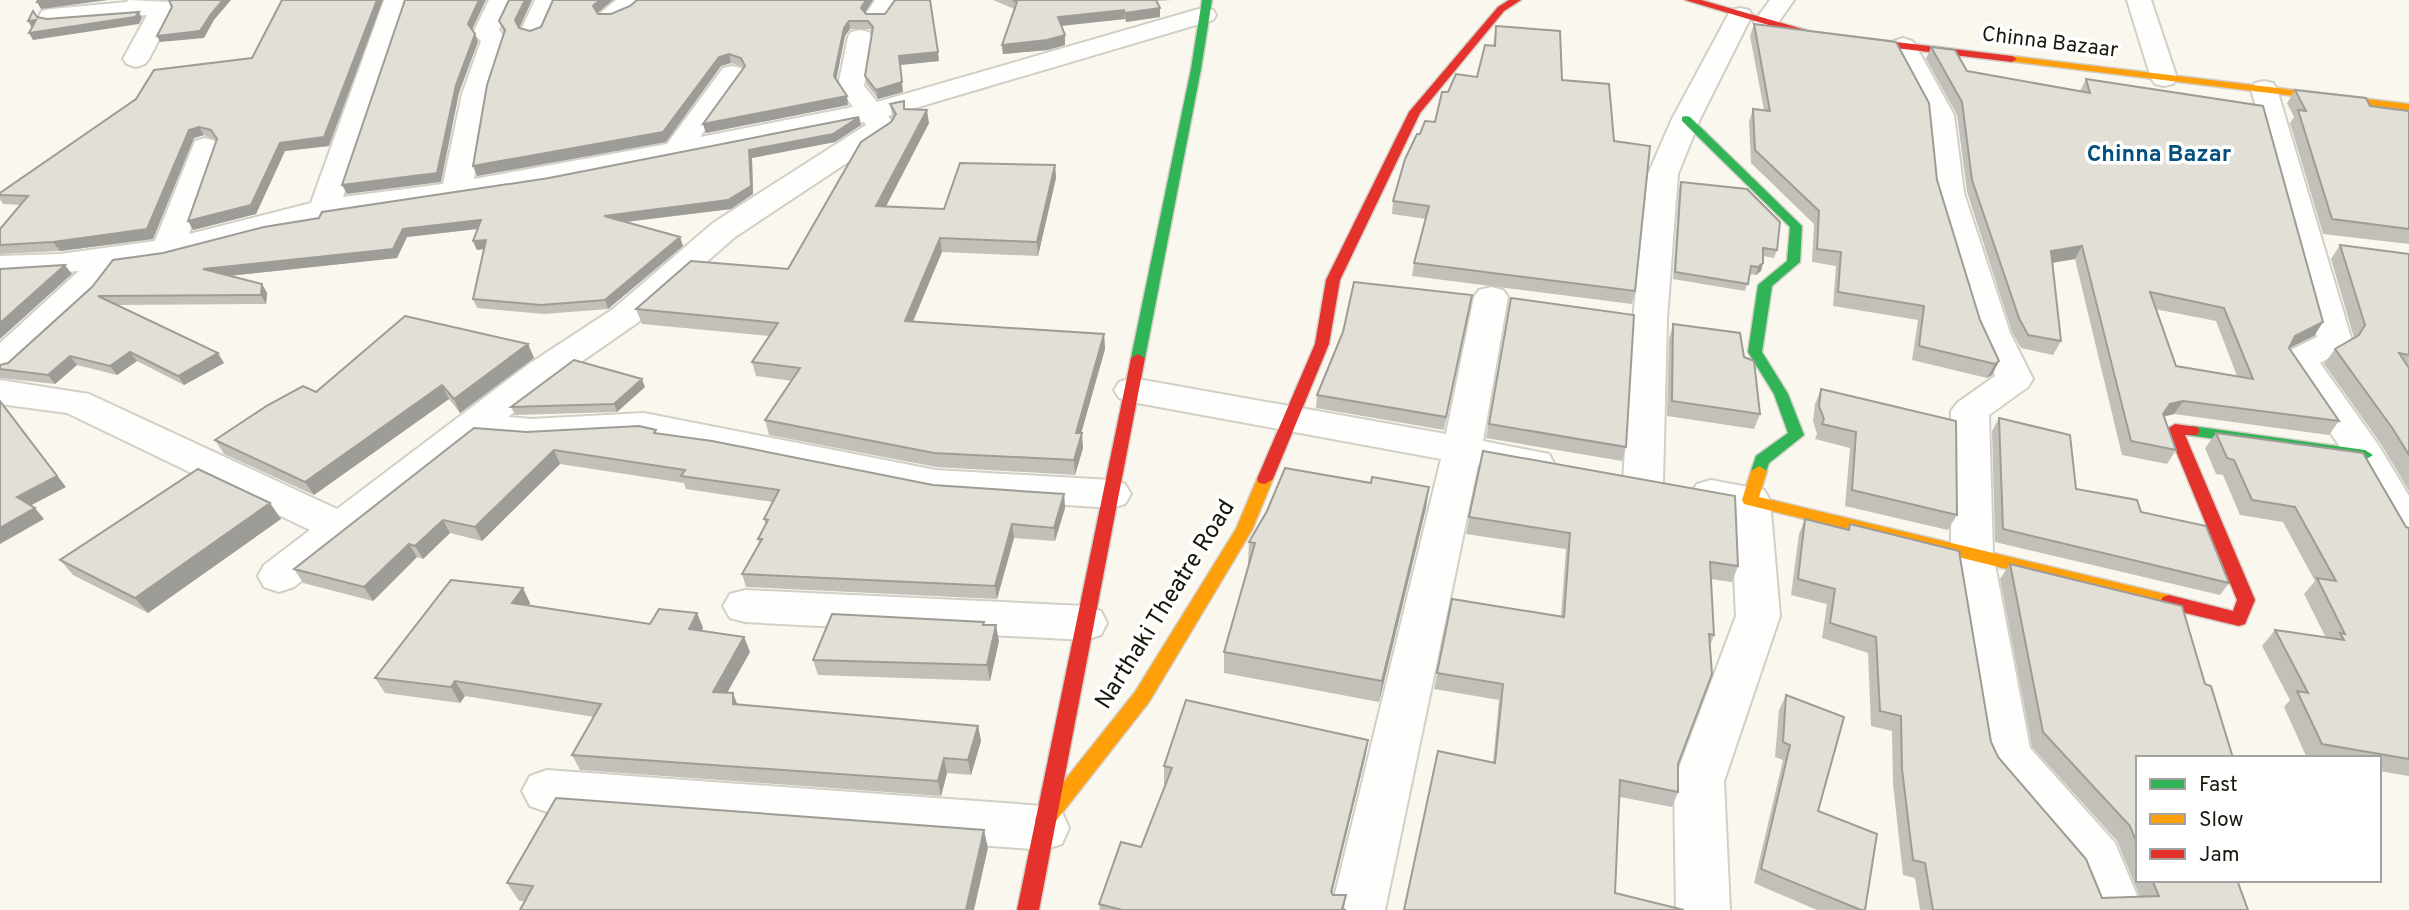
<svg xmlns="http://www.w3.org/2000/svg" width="2409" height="910" viewBox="0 0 2409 910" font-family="Overpass,sans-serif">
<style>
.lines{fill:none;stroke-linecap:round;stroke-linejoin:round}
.street-casing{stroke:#d2cfc6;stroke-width:4}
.fast-casing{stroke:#d2cfc6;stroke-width:3}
.slow-casing{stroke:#d2cfc6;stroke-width:3}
.jam-casing{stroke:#d2cfc6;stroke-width:3}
.street{fill:#fefefc;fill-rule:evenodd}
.fast{fill:#30b455;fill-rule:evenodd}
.slow{fill:#ff9f0a;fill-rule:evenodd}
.jam{fill:#e5322d;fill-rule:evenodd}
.wall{fill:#c2c0b8;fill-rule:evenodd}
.shaded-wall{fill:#9e9c96}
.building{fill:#e2dfd6;stroke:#9e9c96;stroke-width:2;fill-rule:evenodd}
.labels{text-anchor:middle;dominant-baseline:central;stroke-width:7;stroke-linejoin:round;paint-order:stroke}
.far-street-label{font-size:21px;fill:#19160c;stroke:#fff}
.far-quarter-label{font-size:23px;font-weight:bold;fill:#044f7d;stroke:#fff}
.street-label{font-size:24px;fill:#19160c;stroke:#fff}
</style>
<rect width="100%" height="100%" fill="#faf7ee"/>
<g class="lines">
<g class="street-casing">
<path id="street" d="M128,0L169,2L173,12L149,59L145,64L136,67L127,64L123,59L147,15L51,23L42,21L39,16L42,11L51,9L127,2Z
M384,0H408L343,197L443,184L462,94L481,41L473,33L489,0H513L499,30L506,38L488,94L474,179L667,144L723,68L732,66L741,68L745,74L700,137L853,107L838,86L848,37L851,32L860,30L869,32L872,37L864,86L877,102L1195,10L1204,8L1213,10L1216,15L1213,20L888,116L896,127L892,133L735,237L637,323L555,380L508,417L532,419L644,413L936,470L1111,480L1125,484L1131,494L1125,504L1111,508L936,496L644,437L532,443L480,439L294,587L279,592L264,587L258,576L264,565L310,530L67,413L0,404V380L89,394L337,509L529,364L613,309L713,223L866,125L864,122L552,184L325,218L168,259L117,266L96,294L13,370L0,373V343L79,271L0,276V256L60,254L155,241L195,141L205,138L215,141L219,147L189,234L311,203Z
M535,0H559L542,35L533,37L524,35L521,30Z
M616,0H644C635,13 617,24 601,20L598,15Z
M875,0H899L886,20L877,22L868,20L865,15Z
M1770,0H1794L1775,27L1766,29L1757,27L1754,22Z
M2127,0H2151L2177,78L2173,84L2164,86L2155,84L2151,78Z
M1740,8L1749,10L1752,15L1700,119L1678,174L1667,319L1663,482L1657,492L1643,495L1629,492L1623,482L1633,319L1648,174L1672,119L1728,15L1731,10Z
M1903,38L1912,41L1916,46L1954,115L1964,193L2010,333L2033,379L2028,387L1989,415L1993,554L2030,748L2115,843L2143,910H2089L2076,872L1990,770L1983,756L1951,554V411L1957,403L1995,376L1976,333L1934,193L1926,115L1890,46L1894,41Z
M2264,81L2273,83L2277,89L2352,341L2347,348L2320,363L2379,446L2409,496V546L2395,541L2348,459L2282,360L2287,352L2317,337L2251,89L2255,83Z
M1491,287L1503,290L1508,297L1483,441L1549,454L1554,463L1549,472L1535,476L1478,465L1385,910H1331L1441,459L1132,402L1119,398L1114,390L1119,382L1132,378L1446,434L1474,297L1479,290Z
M1711,480L1764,490L1770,500L1780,616L1724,781L1730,910H1676L1674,781L1736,616L1731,511L1697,504L1691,494L1697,484Z
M745,590L1085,606L1101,611L1107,623L1101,635L1085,640L745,622L730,618L723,606L730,594Z
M547,770L1044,806L1062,812L1069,828L1062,844L1044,850L547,812L530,806L522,791L530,776Z"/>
</g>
<g class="fast-casing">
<path id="fast" d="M1202,0H1212L1201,69L1145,358L1138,362L1131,358L1191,69Z
M1686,116L1690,117L1802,226L1800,262L1772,286L1762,352L1788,394L1804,435L1769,463L1765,475L1759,476L1751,471L1756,456L1788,433L1774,394L1748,352L1758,285L1787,261L1790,227L1682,121V117Z
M2192,426L2365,450L2373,455L2365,460L2187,435L2184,431Z"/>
</g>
<g class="slow-casing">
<path id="slow" d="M2012,56L2409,104V110L2008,61V57Z
M1759,466L1767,471L1759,497L2169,595L2175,597L2178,602L2175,607L2169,609L1744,504L1742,500L1751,471Z
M1265,474L1273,479L1252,530L1149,702L1052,826L1045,829L1038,826L1035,820L1038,814L1135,692L1236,529L1257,479Z"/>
</g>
<g class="jam-casing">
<path id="jam" d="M1509,0H1521L1504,11L1420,113L1340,280L1329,344L1273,479L1265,484L1259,483L1257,479L1315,344L1326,280L1409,112L1498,7Z
M1685,0H1701L1813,32L2012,56L2017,59L2012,62L1812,38Z
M1138,354L1145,358L1039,910H1017L1131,358Z
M2175,424L2197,427L2200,431L2197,435H2185L2255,600L2245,624L2239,626L2169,609L2163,607L2160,602L2163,597L2169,595L2233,611L2237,600L2167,429Z"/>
</g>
<use href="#street" class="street"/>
<use href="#fast" class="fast"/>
<use href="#slow" class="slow"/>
<use href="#jam" class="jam"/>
</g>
<path class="wall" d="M509,0H532L519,28L530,31L597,13L598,14L865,13L939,61L900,65L903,92L878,99L867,85L865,76L872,32L870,29H850L845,36L836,81L848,105L706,133L703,124L744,68L743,67L731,63L721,66L666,142L477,176L504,33L499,21Z
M993,0H1173L1157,1L1160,8V17L1126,22L1125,19L1061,26L1065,45L1048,50L1003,54L1002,45L1014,9Z
M1754,24L1937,180L1980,320L1999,361L1992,375L1987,378L1912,360L1918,320L1833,306L1836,266L1812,262L1814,224L1751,163L1749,122L1753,109L1764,110L1750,36Z
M1496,26L1562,80L1614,141L1635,291L1632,304L1412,276L1414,263L1426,219L1392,214L1393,201L1420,134L1435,122L1448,92L1477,77L1493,46Z
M1931,47L1967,71L2080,91L2086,79L2323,322L2314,336L2289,348L2339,421L2329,435L2174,414L2164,417L2176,450L2167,464L2122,455L2075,259L2052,263L2061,341L2053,355L2021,348L2012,332L1967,192L1957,115L1926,59ZM2155,309L2216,321L2237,376L2176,366Z
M252,58L329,146L285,151L256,214L193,230L216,140L204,135L194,138L153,239L60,251L0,254V229L21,205L3,204L0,199V193Z
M2295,90L2370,106L2409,111V244L2323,234L2290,123L2294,117L2287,103Z
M890,104L905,109L929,123L885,207L944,209L1055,165L1056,178L1038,256L942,252L913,322L1104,334L1105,349L1081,433L1083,448L1075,475L936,467L769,435L765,420L792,381L756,376L752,362L769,336L642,324L636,309L788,269L893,119Z
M859,117L861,125L835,142L752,158L753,194L731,209L627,222L680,237L683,246L608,309L544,314L477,308L473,299L484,249L477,250L473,241L478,229L407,237L397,258L229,276L262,284L267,293L266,304L116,305L224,363L184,385L137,361L117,375L77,365L55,384L0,378V365L8,363L92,287L163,253Z
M1681,182L1777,250L1774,258L1763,256L1761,271L1756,275L1750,274L1745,291L1673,279L1679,189Z
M2340,245L2409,254V491L2381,444L2324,364L2335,349L2354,338L2331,259Z
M1511,298L1626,447L1622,461L1486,438Z
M1470,307L1444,430L1316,408L1317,395Z
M1673,324L1744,357L1760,414L1754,429L1667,416L1669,339Z
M528,344L534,358L460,413L449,399L314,495L224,454L215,440L316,392Z
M645,387L617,412L515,415L511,407Z
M1821,389L1957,515L1948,530L1845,506L1850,448L1815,439L1817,434L1813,421L1815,404Z
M1999,418L2076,489L2141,512L2229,583L2220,595L1995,542L1992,431Z
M526,432L657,433L933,485L1064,494L1065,508L1055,541L1014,538L997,599L746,587L742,574L759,543L758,539L766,525L764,519L773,502L686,489L684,483L560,464L482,541L450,533L423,559L417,557L373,601L303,583L294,569Z
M2216,433L2409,528V776L2379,771V758H2307L2284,707L2290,700L2262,646L2275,630L2326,638L2304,594L2315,581L2283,522L2240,515L2223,475L2216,474L2205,448Z
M1483,451L1738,566L1732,582L1711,579L1714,635L1710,646L1678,764V792L1672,807L1620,797L1404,910L1493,763L1499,700L1434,689L1452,599L1561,616L1566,549L1466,534Z
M1371,483L1429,487L1426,508L1379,702L1224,673V652L1249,563L1248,562L1249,542Z
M270,503L281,519L148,613L73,575L60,560Z
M1805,519L1847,529L1850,524L1991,742L1998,757L2102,898L2140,897L2117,841L2032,747L2000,579L2010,564L2138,758V880H2237L2248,910H1920L1915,878L1903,875L1893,784L1892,731L1871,726L1868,653L1822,638L1827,604L1791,595L1799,534Z
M530,603L529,606L650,624L697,613L703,628L702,631L744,637L750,652L727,693L738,704L978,726L981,741L971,775L947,773L941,796L580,770L572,755L594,717L465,696L460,703L385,693L375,678Z
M984,625L999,641L990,681L818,675L813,660Z
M1786,695L1818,811L1865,910H1817L1754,883L1783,760L1775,757L1779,710Z
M1368,740L1365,758L1332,894L1333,895H1346L1344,910H1346H1100L1099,904L1141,847L1165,785L1164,784V766Z
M988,848L525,901H519L507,883Z"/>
<path class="shaded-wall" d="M55,0H108L41,9L37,2Z
M223,0H231L214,20L204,38L160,42L157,36L211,14Z
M377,0H383L329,146L285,151L256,214L193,230L188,221L280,143Z
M479,0H486L471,32L468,24Z
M525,0H532L519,29L515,20Z
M600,0H613L595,15L593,6Z
M866,0H873L863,16L861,8Z
M1160,8V17L1126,22L1125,13Z
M1124,10L1125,19L1059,26L1058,17Z
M139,12L142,18L139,24L33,40L29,33Z
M36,20L32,28L28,21Z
M849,21L850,29L845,36L835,85L834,76L844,28Z
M475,34L478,42L459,93L441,182L347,194L342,185L456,85Z
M1065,35V45L1048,50L1003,54L1002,45Z
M938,52L939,61L900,65L903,92L878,99L876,90L899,56Z
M729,54L731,63L721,66L666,142L477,176L473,166L719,57Z
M847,96L848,105L706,133L703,124Z
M927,110L929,123L879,220L876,206Z
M859,117L861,125L835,142L752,158L753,194L731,209L607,224L604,216L749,150Z
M199,127L204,135L194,138L153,239L60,251L53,242L189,130Z
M1055,165L1056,178L1038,256L1037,242Z
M481,220L485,228L407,237L397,258L208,278L203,269L403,229Z
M680,237L683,246L608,309L605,300Z
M940,238L942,252L907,335L905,321Z
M486,240L490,248L477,250L473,241Z
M2082,246L2075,259L2044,264L2051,251Z
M1763,263L1761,271L1756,275L1758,267Z
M65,265L72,274L0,339V323Z
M262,284L267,293L266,304L261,295Z
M2323,322L2314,336L2286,350L2295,336Z
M1104,334L1105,349L1077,448L1076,433Z
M528,344L534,358L460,413L454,399Z
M130,352L137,361L117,375L110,366Z
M218,353L224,363L184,385L178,376Z
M70,356L77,365L55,384L48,375Z
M1999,361L1992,375L1987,378L1995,364Z
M642,379L645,387L617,412L614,404Z
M442,385L449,399L314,495L305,482Z
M2183,401L2174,414L2161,417L2163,414L2170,404Z
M5,407L66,487L26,508L17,497Z
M1082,433L1083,448L1075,475L1074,460Z
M554,450L560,464L482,541L475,527Z
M1429,487L1426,508L1379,702L1382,681Z
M1064,494L1065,508L1055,541L1054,528Z
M270,503L281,519L148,613L135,598Z
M35,508L44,519L0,544V528Z
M443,520L450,533L423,559L415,546Z
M1012,524L1014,538L997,599L995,586Z
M409,544L417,557L373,601L364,587Z
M523,588L530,603L520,619L512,603Z
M697,613L703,628L695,644L689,629Z
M996,625L999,641L990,681L987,665Z
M744,637L750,652L719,707L713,692Z
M455,681L465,696L460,703L451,687Z
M733,693L739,709L733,704Z
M978,726L981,741L971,775L968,760Z
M1368,740L1365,758L1328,909L1331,892Z
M944,758L947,773L941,796L938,781Z
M984,830L988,848L974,910H966Z"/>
<path class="building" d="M38,0H55L37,2Z
M169,0H223L211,14L200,31L157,36L172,7Z
M282,0H377L324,137L280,143L251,205L188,221L217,139L211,130L199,127L189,130L147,229L53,242L0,245V229L28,196L0,195V193L136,99L154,70L252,58Z
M405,0H479L468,24L475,34L456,85L437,173L342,185Z
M509,0H525L515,20L519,28L530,31L541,27L553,0H600L593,6L598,14H611L630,6L637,0H866L861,8L866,14H885L895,0H930L938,52L899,56L902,82L876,90L865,76L873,27L868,21H849L844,28L834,76L847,96L703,124L745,66L741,58L729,54L719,57L663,132L473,166L487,85L505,30L499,21Z
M1013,0H1156L1160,8L1125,13L1124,10L1058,17L1065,35L1047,40L1002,45L1017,2Z
M33,11L37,17L47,19L139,12L135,17L29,33L36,20L28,21Z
M1754,24L1896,42L1929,103L1937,180L1980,320L1999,361L1995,364L1919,346L1924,306L1838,292L1841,252L1817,249L1819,211L1755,150L1753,109L1770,111Z
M1496,26L1560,31L1562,80L1609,84L1614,141L1650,146L1635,291L1414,263L1429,206L1393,201L1405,159L1417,134H1420L1425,121L1435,122L1442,92H1448L1456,74L1477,77L1485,45L1495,46Z
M1931,47L1955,50L1967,71L2090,93L2086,79L2263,106L2323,322L2295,336L2289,348L2339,421L2183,401L2170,404L2163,414L2176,450L2131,441L2082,246L2051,251L2061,341L2028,335L2019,318L1972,180L1962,102ZM2150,292L2224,308L2253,379L2176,366Z
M2295,90L2366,98L2370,106L2409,111V229L2332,219L2298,110L2306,111Z
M904,101V109L927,110L876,206L944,209L960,163L1055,165L1037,242L940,238L905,321L1104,334L1076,433H1082L1074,460L934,453L765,420L800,368L752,362L778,323L636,309L691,261L788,269L861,142L891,122L896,114L890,104Z
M859,117L833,134L749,150L751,186L728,200L604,216L680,237L605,300L541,305L473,299L486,240L473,241L481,220L403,229L393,249L203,269L262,284L261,295L98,296L218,353L178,376L130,352L110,366L70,356L48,375L0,369V365L8,363L92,287L113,260L163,253L264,227L319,218L322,212L549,178Z
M1681,182L1747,189L1780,222L1777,250L1763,248V263L1758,267L1751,266L1748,284L1675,272Z
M2340,245L2409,254V355L2399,353L2409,368V455L2393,429L2335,349L2359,335L2365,325Z
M65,265L0,323V269Z
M1354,282L1472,295L1446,417L1317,395L1343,332Z
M1511,298L1634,315L1626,447L1489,424Z
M405,316L528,344L454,399L442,385L305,482L215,440L268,405L303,386L316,392Z
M1673,324L1740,333L1744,357L1754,361L1760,414L1672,401Z
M574,360L642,379L614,404L511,407Z
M1821,389L1956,421L1957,515L1852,490L1856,432L1822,424L1824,419L1819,406Z
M0,401L57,476L17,497L35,508L0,528Z
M1999,418L2070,435L2076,489L2137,500L2141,512L2206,526L2229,583L2003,529Z
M639,426L656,430L654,433L712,441L933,485L1064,494L1054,528L1012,524L995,586L742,574L762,539H758L768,520L764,519L779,490L681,476L685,470L554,450L475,527L443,520L415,546L409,544L364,587L294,569L474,428L526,432Z
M2216,433L2363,453L2406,527L2409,528V759L2322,744L2297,691L2308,693L2275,630L2344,640L2340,633L2345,634L2317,578L2336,581L2295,507L2252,500L2234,460L2227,458Z
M1483,451L1735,496L1738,566L1710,562L1714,635L1709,634L1712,674L1678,764V792L1620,780L1615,893L1684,910H1404L1438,751L1495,763L1503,684L1437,673L1452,599L1564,617L1570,533L1469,517Z
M1285,468L1371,483L1372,477L1429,487L1382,681L1224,652L1255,543L1249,542L1267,511Z
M198,469L270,503L135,598L60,560Z
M1805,519L1849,530L1850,524L1959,551L1991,742L1998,757L2086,859L2102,898L2159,896L2152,880H2237L2248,910H1933L1925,863L1913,860L1902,769L1901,716L1880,711L1876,637L1830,623L1835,589L1798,579Z
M2010,564L2182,606L2205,684L2211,686L2233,758H2138V846L2130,826L2043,732Z
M451,580L523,588L512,603L650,624L659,609L697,613L689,629L744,637L713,692L733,693V704L978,726L968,760L944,758L938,781L572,755L601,704L455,681L451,687L375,678Z
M832,614L984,622L983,625H996L987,665L813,660Z
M1786,695L1844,717L1818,811L1877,834L1865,910H1861L1761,869L1790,745L1783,742Z
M1186,700L1368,740L1331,892L1333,895H1346L1342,909L1346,910H1122L1099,904L1121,842L1141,847L1172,768L1164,766Z
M556,798L984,830L966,910H520L533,886L507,883Z"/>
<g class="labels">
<g class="far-street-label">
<text transform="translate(2050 43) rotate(7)">Chinna Bazaar</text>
</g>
<g class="far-quarter-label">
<text x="2159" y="155">Chinna Bazar</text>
</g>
<g class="street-label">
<text transform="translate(1166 605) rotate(-58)">Narthaki Theatre Road</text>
</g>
</g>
<rect x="2136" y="756" width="245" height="126" fill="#ffffff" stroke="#a3a29e" stroke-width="2"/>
<rect x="2150" y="779" width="35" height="10" fill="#30b455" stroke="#a3a29e" stroke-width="2"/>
<text x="2199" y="791" font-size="21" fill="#19160c">Fast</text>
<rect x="2150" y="814" width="35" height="10" fill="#ff9f0a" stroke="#a3a29e" stroke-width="2"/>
<text x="2199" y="826" font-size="21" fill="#19160c">Slow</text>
<rect x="2150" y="849" width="35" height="10" fill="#e5322d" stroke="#a3a29e" stroke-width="2"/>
<text x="2199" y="861" font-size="21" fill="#19160c">Jam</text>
</svg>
